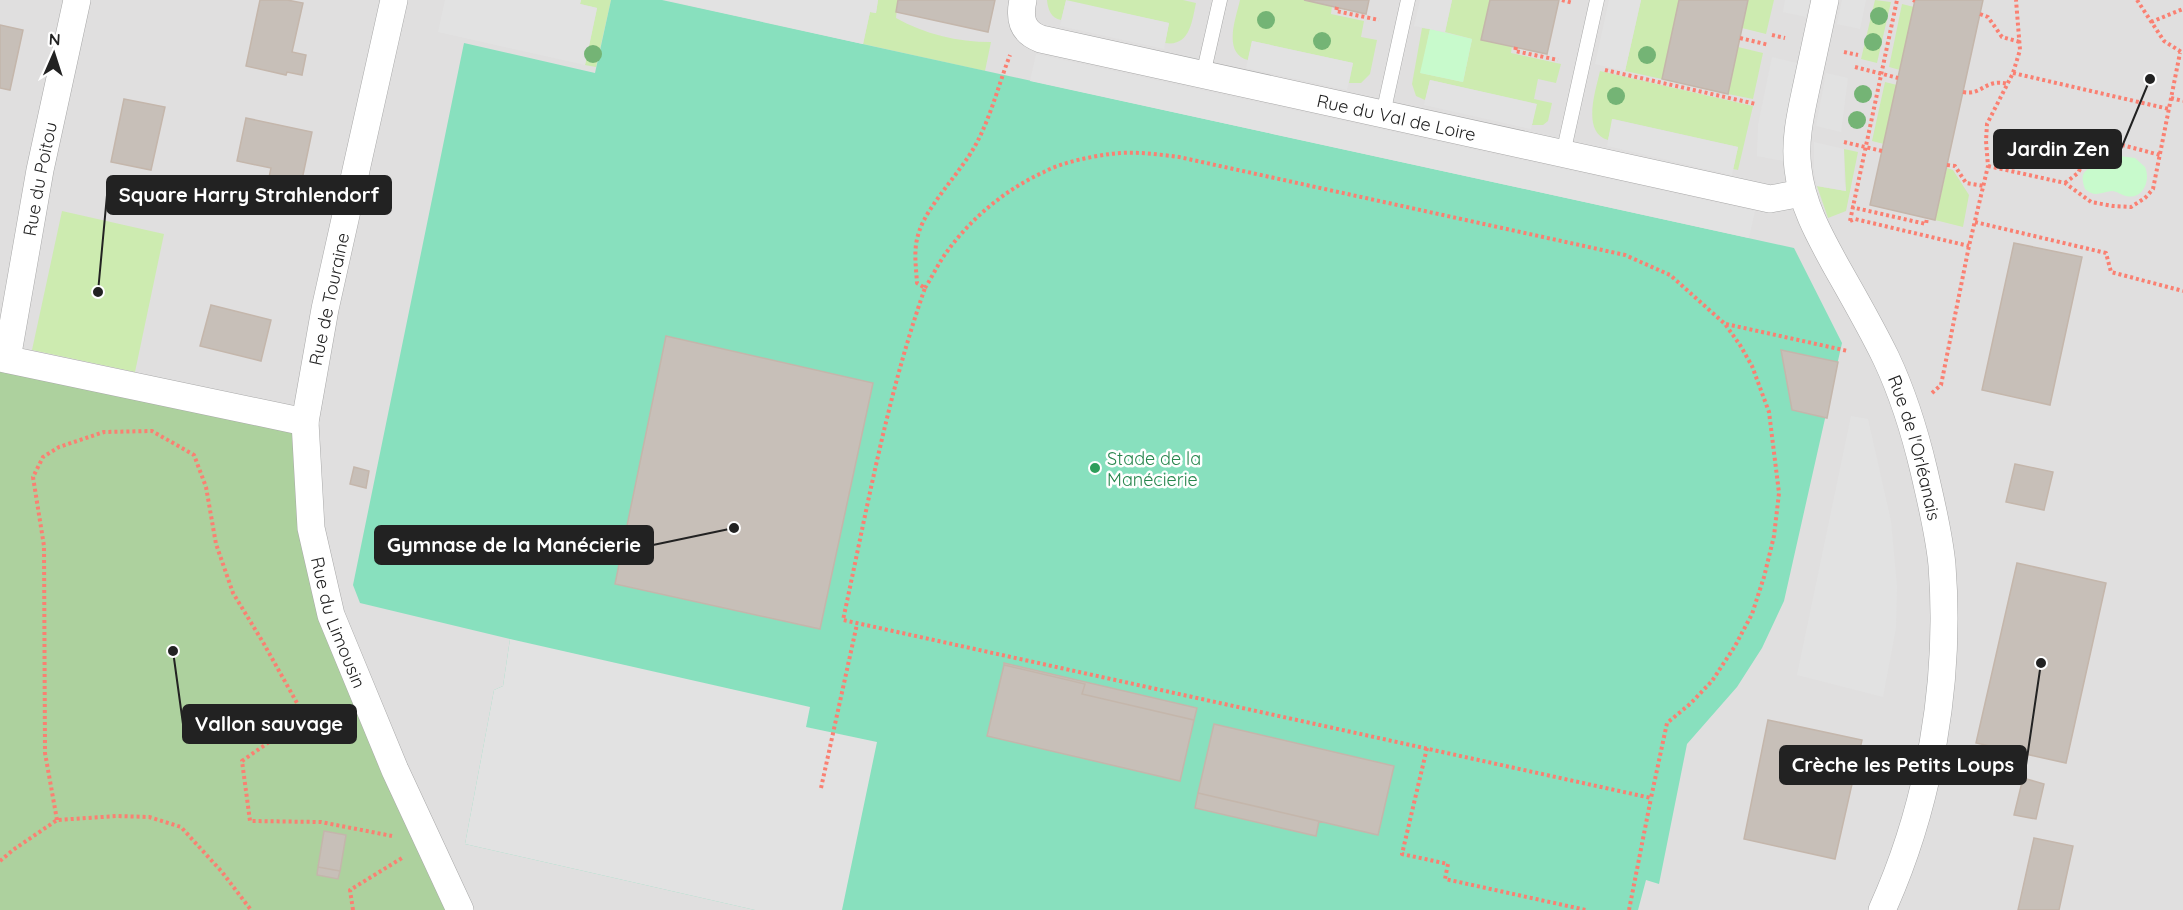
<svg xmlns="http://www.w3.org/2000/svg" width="2183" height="910" viewBox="0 0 2183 910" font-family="Quicksand,sans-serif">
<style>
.residential{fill:#e0dfdf}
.grass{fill:#cdebb0}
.forest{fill:#add19e}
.park{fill:#c8facc}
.pitch{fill:#88e0be}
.parking{fill:#e2e2e2}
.building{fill:#c7bfb8;stroke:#c4b6ab;stroke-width:1.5}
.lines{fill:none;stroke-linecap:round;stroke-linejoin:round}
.service-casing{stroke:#a9a9a9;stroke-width:15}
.minor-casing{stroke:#a9a9a9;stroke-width:28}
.path{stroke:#fa8072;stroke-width:4;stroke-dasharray:3 3;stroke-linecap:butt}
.service{stroke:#fff;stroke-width:14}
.minor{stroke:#fff;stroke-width:27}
.tree{fill:#74b475}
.leisure-dot{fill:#2e9e5b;stroke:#fff;stroke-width:2}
.labels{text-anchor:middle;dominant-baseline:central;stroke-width:5;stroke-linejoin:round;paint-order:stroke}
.street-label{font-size:18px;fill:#222;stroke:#fff}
.leisure-label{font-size:18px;fill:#27864d;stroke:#fff;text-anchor:start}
.leader{fill:none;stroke:#222;stroke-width:2}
.callout-dot{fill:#222;stroke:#fff;stroke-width:2}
.callout{fill:#222;stroke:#222;stroke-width:2}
.callout-label{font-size:20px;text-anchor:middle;font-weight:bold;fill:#fff}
</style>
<rect width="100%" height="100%" fill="#f2efe9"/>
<path class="residential" d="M0,0H2183V910H460L0,358Z"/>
<path class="grass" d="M581,0H611L596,67L585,65L597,8L580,4Z
M878,0H898L896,18C925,34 957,42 991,42L985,71L863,44L870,12L876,13Z
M1047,0H1183L1196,3C1192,21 1190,47 1165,43L1169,23L1066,1L1061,20C1051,18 1048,10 1047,0Z
M1240,0H1304L1332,6L1331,14L1364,21L1361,37L1377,40L1370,74L1361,83H1349L1353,63L1252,41L1248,60C1222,53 1236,18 1240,0Z
M1452,0H1490L1482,40L1512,46L1511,53L1561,64L1556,83L1538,79L1534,99L1552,103L1548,121L1543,125H1532L1536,104L1430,80L1425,100L1416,96L1412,84L1422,28L1430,29L1421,73L1463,82L1472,39L1445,32Z
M1641,0H1679L1662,79L1625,71Z
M1748,0H1774L1766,34L1742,28Z
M1875,0L1891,2L1877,63L1861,59Z
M1902,4L1914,7L1900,70L1889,67Z
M1738,47L1763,53L1753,99L1728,94Z
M1600,71L1753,106L1738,170L1733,169L1738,147L1613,119L1608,140C1581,132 1596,90 1600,71Z
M1885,82L1897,85L1884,144L1872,141Z
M1844,149L1858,152L1846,211L1828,218L1817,186L1846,191Z
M1947,168L1953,170L1969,195L1963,227L1935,220Z
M62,211L164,234L135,372L32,350Z"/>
<path class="forest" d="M0,358L305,422L311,528L460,910H0Z"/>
<path class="park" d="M1430,29L1472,39L1463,82L1420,73Z
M2110,146L2116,148L2120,156L2135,158L2145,167C2151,180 2143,200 2126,196C2121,195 2117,191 2112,191C2101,192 2095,198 2085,189C2077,167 2091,172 2099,160C2102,156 2102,151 2106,147Z"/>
<path class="pitch" d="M611,0H662L1794,248L1842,343L1784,601L1762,648L1737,687L1687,744L1659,884L1646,880L1638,910H755L465,844L494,690L503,686L510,639L360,603L353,585L464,43L595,73Z"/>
<path class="parking" d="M445,0H581L580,4L597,8L585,65L438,32Z
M665,0H878L876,13L870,12L863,44Z
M1066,0L1169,23L1164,49L1060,26Z
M1420,0H1452L1445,32L1414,26Z
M1609,0H1641L1625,71L1595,64Z
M1785,0H1810L1806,17L1783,12Z
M1842,0H1866L1860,29L1837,24Z
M1252,41L1353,63L1347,90L1246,68Z
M1036,54L1755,211L1749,238L1030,81Z
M1772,57L1797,63L1784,132L1783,161L1757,156L1758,125Z
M1826,73L1848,78L1841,132L1816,126Z
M1430,80L1537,104L1531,129L1424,105Z
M1612,119L1738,147L1732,175L1607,146Z
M1814,142L1844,149V178L1846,191L1817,186L1814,171Z
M1851,416L1868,419L1891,521L1897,587L1896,628L1883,697L1797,675Z
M510,639L810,707L806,727L877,742L842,910H755L465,844L494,690L503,686Z"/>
<path class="building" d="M260,0H287L303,3L292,52L306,55L302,75L287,72L286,75L246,66Z
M898,0H995L988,32L896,12Z
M1304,0H1369L1366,14Z
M1490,0H1559L1547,54L1481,40Z
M1679,0H1748L1728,94L1662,79Z
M1983,0L1935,220L1870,205L1915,0Z
M0,25L23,30L10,90L0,88Z
M124,99L165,107L151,170L111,162Z
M246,118L312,132L295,213L263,206L271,168L237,161Z
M2014,243L2082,257L2050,405L1982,390Z
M211,305L271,320L261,361L200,346Z
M666,336L873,383L820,629L615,584Z
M1781,350L1838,362L1827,418L1792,410Z
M2015,464L2053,472L2044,510L2006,502Z
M354,467L369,471L366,488L350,484Z
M2017,563L2106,583L2066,763L1976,743Z
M1004,663L1197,708L1194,720L1082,694L1085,684L1004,665Z
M1004,665L1085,684L1082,694L1194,720L1180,781L987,736Z
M1768,720L1862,740L1835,859L1744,839Z
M1214,724L1394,766L1378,835L1198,793Z
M2023,778L2044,784L2036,819L2014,815Z
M1198,793L1319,821L1316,836L1195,808Z
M324,831L346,835L340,871L318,867Z
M2034,838L2073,846L2059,910H2018Z
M318,867L340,871L338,879L317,875Z"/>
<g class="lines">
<g class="service-casing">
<path id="service" d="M1203,75L1220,0
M1383,114L1408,0
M1563,154L1597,0"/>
</g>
<g class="minor-casing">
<g id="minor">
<path id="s1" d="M394,0L325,309L305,422L311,528L331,615L395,770L460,910"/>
<path id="s2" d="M1023,0C1019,18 1022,32 1041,39L1770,199L1802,193"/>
<path id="s3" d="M1825,0C1819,28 1813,56 1807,84C1801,112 1794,140 1798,169C1802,205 1819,235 1836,266C1853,296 1871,327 1886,358C1903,394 1915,433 1924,471C1931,502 1939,533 1942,565C1951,681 1930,804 1882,910"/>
<path d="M0,358L305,422"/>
<path id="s4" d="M7,359L40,170L77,0"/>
</g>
</g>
<path class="path" d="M1562,0L1573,3
M1913,0L1915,1
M2137,0L2164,41L2183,53
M1337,7L1336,11L1379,20
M1980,14L1988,17L2002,37L2020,42
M2151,22L2183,9
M1772,35L1785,38
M1740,38L1769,45
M1516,47L1515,51L1558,60
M1844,52L1858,55
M1855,67L1898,78
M1605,70L1756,104
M2013,73L2169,109
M1963,92C1982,96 1985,78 2008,84
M2171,98L2183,101
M1844,142L1882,151
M1947,165L1955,166L1966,183L1984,186
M1988,166L2065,183L2091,202L2113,206L2131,207L2145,198L2153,189L2180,53
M2065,183L2078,173L2092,146L2107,141L2160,155
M1851,207L1926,224L1927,218
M1850,221L1897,0
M1850,221L1855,219L1969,246
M1975,222L2106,253L2111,272L2183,291
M925,288C932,277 938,264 946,253C970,219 1006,189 1044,172C1063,162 1089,157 1110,154C1133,151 1156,154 1179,157L1625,255L1670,275L1725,324L1740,345L1752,366L1769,412L1779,493L1774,536L1764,577L1752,614L1735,646L1712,681L1690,704L1667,723L1651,798L843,620C867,509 887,396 925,288L917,283C916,266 913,249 919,232C927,206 960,173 975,146C991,117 998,86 1010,55
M1726,324L1848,351
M1932,393L1941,385L1969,246L1988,166L1986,141L1987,124L2013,73L2020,50L2016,0
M1427,748L1402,854L1448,864L1445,879L1586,910
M821,788L857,624
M57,820L45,753L44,546L33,477L43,457L59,447L104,432L152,431L194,455L206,487L216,544L233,593L264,644L297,703L289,728L242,761L250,821L321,822L392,836
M0,861L13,850L57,820L117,816L149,817L181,827L222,872L251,910
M353,910L350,890L402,858
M1629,910L1651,798"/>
<use href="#service" class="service"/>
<use href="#minor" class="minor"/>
</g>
<g class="tree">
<circle cx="1879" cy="16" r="9"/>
<circle cx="1266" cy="20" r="9"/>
<circle cx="1322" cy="41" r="9"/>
<circle cx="1873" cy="42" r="9"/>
<circle cx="593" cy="54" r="9"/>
<circle cx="1647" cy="55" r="9"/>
<circle cx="1863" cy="94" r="9"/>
<circle cx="1616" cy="96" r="9"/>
<circle cx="1857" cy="120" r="9"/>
</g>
<circle class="leisure-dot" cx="1095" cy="468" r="6"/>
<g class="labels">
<g class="street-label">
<text stroke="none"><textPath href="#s2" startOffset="412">Rue du Val de Loire</textPath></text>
<text stroke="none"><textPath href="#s4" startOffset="183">Rue du Poitou</textPath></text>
<text transform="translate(329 299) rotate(-78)">Rue de Touraine</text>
<text stroke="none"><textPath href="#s3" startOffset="476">Rue de l'Orléanais</textPath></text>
<text stroke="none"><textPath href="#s1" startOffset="636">Rue du Limousin</textPath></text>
</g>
<g class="leisure-label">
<text x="1107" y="458">Stade de la<tspan x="1107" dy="21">Manécierie</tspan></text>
</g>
</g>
<path class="leader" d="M2150 79L2121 149M98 292L107 195M734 528L653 545M173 651L183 724M2041 663L2026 765"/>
<g class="callout-dot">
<circle cx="2150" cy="79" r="6"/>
<circle cx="98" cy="292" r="6"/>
<circle cx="734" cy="528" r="6"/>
<circle cx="173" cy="651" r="6"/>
<circle cx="2041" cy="663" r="6"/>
</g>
<g class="callout">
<rect x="1994" y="130" width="127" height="38" rx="6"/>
<rect x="107" y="176" width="284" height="38" rx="6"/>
<rect x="375" y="526" width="278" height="38" rx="6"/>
<rect x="183" y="705" width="173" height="38" rx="6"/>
<rect x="1780" y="746" width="246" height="38" rx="6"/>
</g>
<g class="callout-label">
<text x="2058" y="156">Jardin Zen</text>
<text x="249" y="202">Square Harry Strahlendorf</text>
<text x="514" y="552">Gymnase de la Manécierie</text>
<text x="269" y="731">Vallon sauvage</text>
<text x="1903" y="772">Crèche les Petits Loups</text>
</g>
<g transform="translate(54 54) rotate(3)" stroke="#ffffff" stroke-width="4.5" paint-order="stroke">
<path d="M0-4.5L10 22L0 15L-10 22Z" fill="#222222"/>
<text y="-9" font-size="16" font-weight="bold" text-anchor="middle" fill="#222222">N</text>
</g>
</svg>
